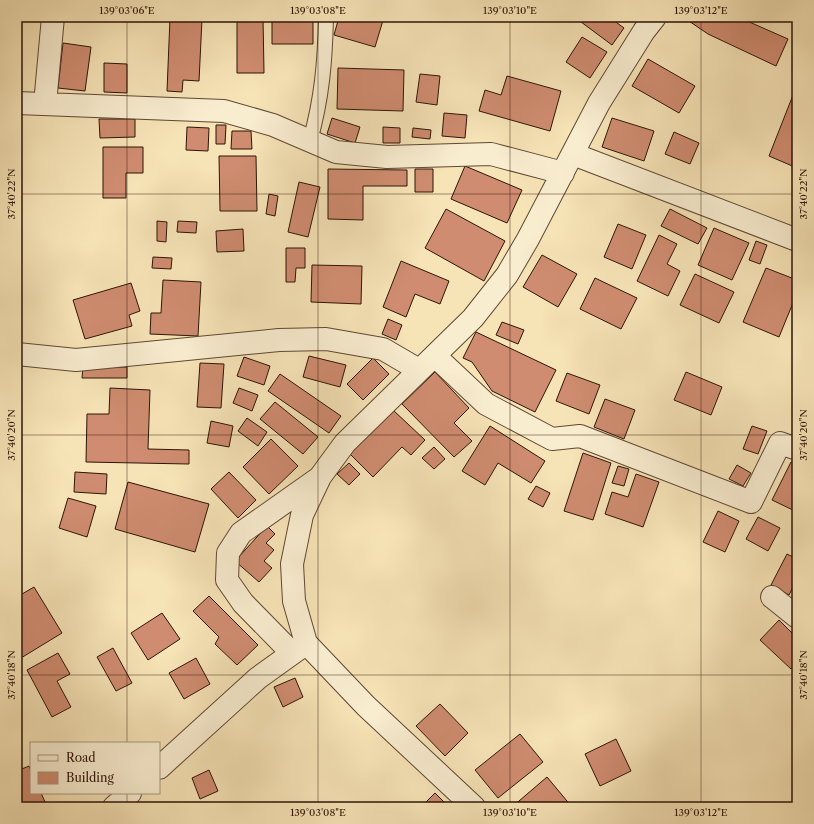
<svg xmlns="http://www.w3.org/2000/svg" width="814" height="824" viewBox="0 0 814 824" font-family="'Libre Caslon Text',serif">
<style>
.building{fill:#cf8c70;stroke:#2d1507}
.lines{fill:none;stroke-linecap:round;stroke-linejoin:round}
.lane-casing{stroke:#5f4833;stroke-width:16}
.street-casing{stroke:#5f4833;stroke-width:24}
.lane{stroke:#f9edd0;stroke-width:14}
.street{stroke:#f9edd0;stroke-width:22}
.ticks{fill:none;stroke:#2d1507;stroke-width:1;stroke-opacity:0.45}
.neatline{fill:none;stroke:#2d1507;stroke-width:1.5}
.ticks-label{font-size:10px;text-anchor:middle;fill:#2d1507}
</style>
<rect width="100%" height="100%" fill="#f6e3b6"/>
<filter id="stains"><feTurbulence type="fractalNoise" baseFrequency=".005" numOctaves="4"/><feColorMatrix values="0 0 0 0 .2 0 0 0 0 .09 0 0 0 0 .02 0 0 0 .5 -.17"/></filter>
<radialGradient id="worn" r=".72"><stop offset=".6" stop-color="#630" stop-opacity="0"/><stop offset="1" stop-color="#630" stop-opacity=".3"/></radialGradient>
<path class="building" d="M237,17H263L264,73H237Z
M272,17H313V44H272Z
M339,17H384L375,47L334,35Z
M578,17H609L624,28L612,45L577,19Z
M683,17H738L788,39L776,66L708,34Z
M170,18L202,19L199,81L183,80L182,92L167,91Z
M582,37L607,52L590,78L566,62Z
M63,43L91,47L85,91L58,88Z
M648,59L695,86L679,113L632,86Z
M104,63L127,64V93L104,92Z
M338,68L404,70L403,111L337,109Z
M420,74L440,76L437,105L416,102Z
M507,76L561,91L550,131L479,111L485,90L501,95Z
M795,90H797V168L769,156Z
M444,113L467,115L465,138L442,136Z
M332,118L360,127L355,143L327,134Z
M612,118L654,131L644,161L602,147Z
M99,119H135V137L100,138Z
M216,125H226L225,144H216Z
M187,127L209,128L208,151L186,150Z
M383,127L400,128V143H383Z
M413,128L431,130L430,139L412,137Z
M232,131H251L252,149H231Z
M674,132L699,143L690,164L665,154Z
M103,147H143V173H126V198H103Z
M219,156H256L257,211H220Z
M465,166L522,190L507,223L451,199Z
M328,169L407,170V186H363V220L328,219Z
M415,169H433V192H415Z
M299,182L320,187L308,237L288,232Z
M269,194L278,196L275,216L266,214Z
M446,209L505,241L484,281L425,248Z
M670,209L707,228L698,244L661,226Z
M157,221L167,222L166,242L157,241Z
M178,221L197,222L196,233L177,232Z
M618,224L646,235L632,269L604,257Z
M714,228L749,243L732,280L698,265Z
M243,229L244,251L217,252L216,231Z
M659,235L677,244L667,264L680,271L668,296L637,281Z
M756,241L767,245L760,264L749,260Z
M286,248H305V268H296L295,282H286Z
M542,255L577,274L558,307L523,287Z
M153,257L172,258L171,269L152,268Z
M401,261L449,281L440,304L415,294L406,317L383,307Z
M312,265L362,266L361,304L311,302Z
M766,268L797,280V293L779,337L743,322Z
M695,274L734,292L719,323L680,305Z
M595,278L637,298L621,329L580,309Z
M163,280L201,282L198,336L150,334L151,313H161Z
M131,283L140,311L129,315L132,326L85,339L73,300Z
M388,319L402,325L396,340L382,334Z
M502,322L524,330L518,344L496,335Z
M476,332L556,370L535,412L492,391L472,362L463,358Z
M309,356L346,365L340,387L303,377Z
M244,357L270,366L264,385L237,376Z
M373,358L389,374L363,400L347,384Z
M200,363L224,364L221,408L197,407Z
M83,367H127V378H82Z
M435,372L469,408L454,423L472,441L454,457L402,404Z
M686,372L722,387L711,415L674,400Z
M567,373L600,385L589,414L556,401Z
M280,374L341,416L329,433L268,391Z
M110,388L150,390L148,449L189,450V464L86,462L87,414H109Z
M239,388L258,395L252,411L233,403Z
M605,399L635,410L624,439L594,427Z
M275,402L318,437L303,454L260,419Z
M393,410L425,440L411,455L402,447L373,477L350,454Z
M247,418L267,432L258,446L238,431Z
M211,421L233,426L229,447L207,443Z
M490,426L545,461L531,483L498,463L485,485L462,471Z
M752,426L767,431L758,454L743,449Z
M271,439L298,466L269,494L243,467Z
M434,447L445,459L434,469L422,458Z
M583,453L611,463L593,520L564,511Z
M791,462L797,465V512L772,500Z
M349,463L360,474L349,485L337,474Z
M737,465L751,473L743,486L729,479Z
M618,466L629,469L624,486L612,483Z
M75,472L107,474L106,494L74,492Z
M229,472L256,500L238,518L211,489Z
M636,474L659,482L643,527L605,514L612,492L628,497Z
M128,482L209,504L195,552L115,529Z
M536,486L550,493L543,507L528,499Z
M68,498L96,506L87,537L59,528Z
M718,511L739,521L725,552L703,542Z
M758,517L780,528L768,551L746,539Z
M267,526L275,534L266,543L274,550L264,561L272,568L259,582L235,561Z
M787,554L797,559V579L789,595L771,585Z
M34,587L62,633L21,658L17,651V597Z
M209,596L258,645L237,665L215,644L219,637L193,611Z
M162,613L180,639L148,660L131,633Z
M779,620L797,638V662L791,669L760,640Z
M113,648L132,683L116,691L97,657Z
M58,653L70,674L57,681L71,707L52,717L27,670Z
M196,658L210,684L184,699L169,673Z
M295,678L303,697L283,707L274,687Z
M440,704L468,733L445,756L416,726Z
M520,734L543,762L498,798L475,770Z
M616,739L631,771L600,786L585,754Z
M29,766L31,772V793H41L46,804L40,807H17V771Z
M209,770L218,791L200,799L192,778Z
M547,777L572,807H512Z
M435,793L449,807H421Z"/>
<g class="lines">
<g class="lane-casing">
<path id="lane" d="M310,141C322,98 325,62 326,17"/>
</g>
<g class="street-casing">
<path id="street" d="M17,103L224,111L273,125L336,152L387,157L491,154L563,173
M45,104L53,17
M573,154L797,240
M17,354L76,360L279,340L326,339L383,349L419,370
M435,356L486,404L552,439L580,436L751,502L780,443L797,449
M772,597L797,617
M292,653L243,603L227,580L228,553L241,533L319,478
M159,768L258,678L304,645
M114,807L130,793
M474,807L366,706L306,643L294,601L292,564L302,515L320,477L345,443L473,318L507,275L528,239L599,103L644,31L655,17"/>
</g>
<use href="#lane" class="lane"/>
<use href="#street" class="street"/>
</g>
<path class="ticks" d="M127,17V743M318,17V807M510,17V807M701,17V807M17,194H797M17,435H797M17,675H797M127,793V807"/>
<rect width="814" height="824" fill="none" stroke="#f6e3b6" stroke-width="44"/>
<rect x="30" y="742" width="130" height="52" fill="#f9edd0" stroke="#a79780"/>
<rect x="38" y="755" width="20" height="6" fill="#f9edd0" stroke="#a79780"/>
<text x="66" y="762" font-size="12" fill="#2d1507">Road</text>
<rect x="38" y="772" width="20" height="12" fill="#cf8c70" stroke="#a79780"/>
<text x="66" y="782" font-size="12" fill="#2d1507">Building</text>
<rect x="22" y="22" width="770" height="780" class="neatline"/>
<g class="ticks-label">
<text x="127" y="14">139°03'06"E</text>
<text x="318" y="14">139°03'08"E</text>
<text x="510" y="14">139°03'10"E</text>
<text x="701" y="14">139°03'12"E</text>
<text transform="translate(11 194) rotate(-90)" y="4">37°40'22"N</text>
<text transform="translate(803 194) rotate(-90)" y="4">37°40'22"N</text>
<text transform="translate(11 435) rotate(-90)" y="4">37°40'20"N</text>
<text transform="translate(803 435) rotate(-90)" y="4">37°40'20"N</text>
<text transform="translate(11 675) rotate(-90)" y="4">37°40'18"N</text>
<text transform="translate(803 675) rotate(-90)" y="4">37°40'18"N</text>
<text x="318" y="816">139°03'08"E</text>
<text x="510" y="816">139°03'10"E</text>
<text x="701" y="816">139°03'12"E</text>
</g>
<rect width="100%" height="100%" filter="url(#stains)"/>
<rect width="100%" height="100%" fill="url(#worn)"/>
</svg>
